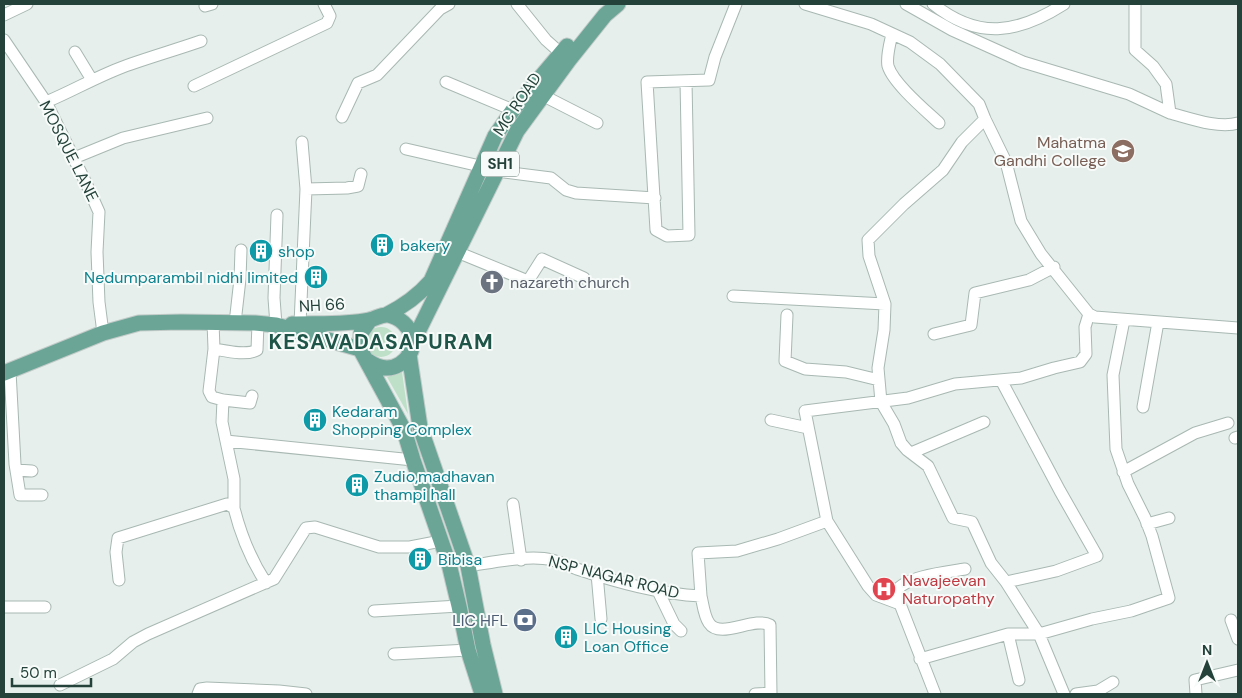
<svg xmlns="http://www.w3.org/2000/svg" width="1242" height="698" viewBox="0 0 1242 698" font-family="'DM Sans',sans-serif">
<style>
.green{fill:#bfe0c8}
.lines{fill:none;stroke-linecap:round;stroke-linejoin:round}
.minor-casing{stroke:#a8b8b2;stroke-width:13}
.major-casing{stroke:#c2cac8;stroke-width:17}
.minor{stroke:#fff;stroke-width:11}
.major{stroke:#6aa596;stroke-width:15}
.labels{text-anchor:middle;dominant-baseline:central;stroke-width:4;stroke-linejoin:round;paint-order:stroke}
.shield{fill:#f7fbf9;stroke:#637a73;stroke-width:1}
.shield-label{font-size:15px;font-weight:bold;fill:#24423a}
.street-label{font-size:16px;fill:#24423a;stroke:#f7fbf9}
.education-label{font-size:16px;fill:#785e54;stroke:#f7fbf9;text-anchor:end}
.culture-label{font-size:16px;fill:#0d838f;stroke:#f7fbf9;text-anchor:start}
.worship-label{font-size:16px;fill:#5b616d;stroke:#f7fbf9;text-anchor:start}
.health-label{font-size:16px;fill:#be3a42;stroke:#f7fbf9;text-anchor:start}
.service-label{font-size:16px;fill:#4e5e75;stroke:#f7fbf9;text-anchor:end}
.district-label{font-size:21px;font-weight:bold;letter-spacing:1px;fill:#1f5548;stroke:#f7fbf9}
</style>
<rect width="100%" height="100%" fill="#e6efeb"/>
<path class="green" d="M366 342a15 15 0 1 1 30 0a15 15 0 1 1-30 0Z
M402,372L408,414L387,377Z"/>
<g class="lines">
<g class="minor-casing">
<path id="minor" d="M517,4L546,40L565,57
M805,4L871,24L910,42L940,64L979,104L985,119L1006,162L1021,221L1041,254L1089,314L1095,317L1238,328
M906,4L952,30L1023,62L1129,94L1170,113
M933,4C978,40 1017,34 1064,4
M1135,4V50L1153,66L1166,84L1170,113C1189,118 1219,129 1238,123
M205,6L212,4
M4,15L27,4
M892,34C890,43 886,57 888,66C893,83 925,110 939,123
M4,40L46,102L86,183L99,212L97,252L99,302L103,333
M75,52L92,80
M686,81L689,235L667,236L656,230L647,82L709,80L715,57L736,4
M446,82L513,110
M194,86L327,23L330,16L324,4
M542,95L597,123
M46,102C75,90 101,74 131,64C154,56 178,49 201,41
M342,117L358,83L377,75L440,9L449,4
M985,119L962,142L943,170L904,204L868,240L869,256L885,304L884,330L878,368L881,402L894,424L901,443L907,450L928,466L953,518L972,522L991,563L1006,582L1039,634L1064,694
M406,149L480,166
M74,158L123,138L207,118
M496,171L551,178L566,190L576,193L655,198
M306,189L347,188L358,186L361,174
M457,252L528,281L542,259L584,278
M733,296L885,304
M787,315L785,361L805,369L846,372L879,380
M213,322L214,349L209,391L212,397L223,400L250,403L252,396
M235,323L240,279L241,250
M300,324L306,189L302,142
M276,325L274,298L277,215
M934,334L971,325L975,293L1029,280L1054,267
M214,349C226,351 246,356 257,350L258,323
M10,371L15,464L20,495H42
M1001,380L1060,491L1097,556L1056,571L1006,582
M223,400L222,422L234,479V508
M1143,407L1158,322
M771,420L808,428
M1235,438L1238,437
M226,441L413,460
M911,453L984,422
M16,470L32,471
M1123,472L1195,433L1228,423
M513,504L521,560
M827,521L805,411L908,398L955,384L1021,378L1054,368L1080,362L1086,354L1085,327L1089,314
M1147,524L1169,518
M468,566C490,563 530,554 552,560C560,562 569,566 577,569C617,582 659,594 701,596L698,553L737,551L778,539L827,521L868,586L876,595L900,604L935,694
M597,574L601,619
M119,580L116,552L118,538L227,504L234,508C241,536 251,560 266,583
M658,591L674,624L681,631
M701,596C703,604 704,616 709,623C720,640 754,616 770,625L771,694
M900,604L897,590C907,576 948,572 965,569
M4,607H45
M374,611L459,606
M1231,620L1238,639
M1008,634L1019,680
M394,654L468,650
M920,659L1008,634H1039L1092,619L1131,611L1169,598L1152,536L1145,518L1128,484L1116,449L1113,375L1124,320
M60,685L113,659L133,642L148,634L274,579L306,528L315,527L379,547H410L441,541
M198,694L200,689L207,688L279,691L306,694
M755,694L770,693
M1076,694L1098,691L1113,682
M1196,694L1195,680L1238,670"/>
</g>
<g class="major-casing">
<path id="major" d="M386,315C404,306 418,296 431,281L495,136L513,110L567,46
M370,320L361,333L360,349L404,430L413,460L449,564L459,606L468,650L482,694
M292,324C317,323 345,325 369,320C376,319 381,314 388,315C412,320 423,349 400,364C389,371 378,368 368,361
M412,344L517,131L569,60L605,15L618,4
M409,354L420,427L468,566L483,645L495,694
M4,373L103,333L139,323L181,322L255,323L276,325L360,349"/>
</g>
<use href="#minor" class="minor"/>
<use href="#major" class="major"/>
</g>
<defs>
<g id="university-disc" transform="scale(1.25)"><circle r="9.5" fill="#8d6e63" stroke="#f7fbf9"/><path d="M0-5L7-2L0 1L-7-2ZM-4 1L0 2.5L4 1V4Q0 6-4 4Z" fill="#fff"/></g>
<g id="building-disc" transform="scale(1.25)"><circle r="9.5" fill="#0f9aa8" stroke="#f7fbf9"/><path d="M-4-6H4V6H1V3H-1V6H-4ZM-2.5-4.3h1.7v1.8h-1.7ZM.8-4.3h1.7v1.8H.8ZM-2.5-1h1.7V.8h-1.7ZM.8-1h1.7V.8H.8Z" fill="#fff"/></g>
<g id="church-disc" transform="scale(1.25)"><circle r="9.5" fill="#6b7280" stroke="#f7fbf9"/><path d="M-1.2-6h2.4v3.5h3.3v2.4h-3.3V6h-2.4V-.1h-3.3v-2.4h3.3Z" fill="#fff"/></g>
<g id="hospital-disc" transform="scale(1.25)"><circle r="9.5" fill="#e0444e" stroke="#f7fbf9"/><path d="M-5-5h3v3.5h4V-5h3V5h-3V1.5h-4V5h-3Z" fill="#fff"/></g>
<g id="bank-disc" transform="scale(1.25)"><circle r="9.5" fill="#5c6f8a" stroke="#f7fbf9"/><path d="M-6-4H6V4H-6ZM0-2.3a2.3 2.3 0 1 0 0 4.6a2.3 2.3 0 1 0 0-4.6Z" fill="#fff"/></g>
</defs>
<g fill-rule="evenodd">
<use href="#university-disc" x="1123" y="151"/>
<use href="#building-disc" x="382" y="245"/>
<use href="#building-disc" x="261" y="251"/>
<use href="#building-disc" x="316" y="277"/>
<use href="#church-disc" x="492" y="282"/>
<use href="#building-disc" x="315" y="420"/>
<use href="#building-disc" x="357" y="485"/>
<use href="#building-disc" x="420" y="559"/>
<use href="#hospital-disc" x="884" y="589"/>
<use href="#bank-disc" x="525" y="620"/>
<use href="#building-disc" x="566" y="637"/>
</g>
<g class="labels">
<rect class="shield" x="481" y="151.5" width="38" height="25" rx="4"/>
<g class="shield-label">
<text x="500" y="164">SH1</text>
</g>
<g class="street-label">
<text transform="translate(517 104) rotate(-56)">MC ROAD</text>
<text transform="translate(69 151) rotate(63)">MOSQUE LANE</text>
<text transform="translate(322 305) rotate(-3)">NH 66</text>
<text transform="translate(614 577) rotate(14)">NSP NAGAR ROAD</text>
</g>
<g class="education-label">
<text x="1106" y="142">Mahatma<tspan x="1106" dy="18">Gandhi College</tspan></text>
</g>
<g class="culture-label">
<text x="400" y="245">bakery</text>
<text x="278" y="251">shop</text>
<text x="298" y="277" text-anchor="end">Nedumparambil nidhi limited</text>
<text x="332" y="411">Kedaram<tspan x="332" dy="18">Shopping Complex</tspan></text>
<text x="374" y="476">Zudio,madhavan<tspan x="374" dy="18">thampi hall</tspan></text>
<text x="438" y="559">Bibisa</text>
<text x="584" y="628">LIC Housing<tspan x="584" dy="18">Loan Office</tspan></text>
</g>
<g class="worship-label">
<text x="510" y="282">nazareth church</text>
</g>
<g class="health-label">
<text x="902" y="580">Navajeevan<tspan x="902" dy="18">Naturopathy</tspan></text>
</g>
<g class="service-label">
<text x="508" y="620">LIC HFL</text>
</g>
<g class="district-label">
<text x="381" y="342">KESAVADASAPURAM</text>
</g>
</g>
<rect width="1242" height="698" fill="none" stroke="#24423a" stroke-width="10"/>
<g transform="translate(1207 663)" stroke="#f7fbf9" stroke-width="4" paint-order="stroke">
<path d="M0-4L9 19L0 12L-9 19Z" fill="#24423a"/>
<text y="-8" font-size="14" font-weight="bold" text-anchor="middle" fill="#24423a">N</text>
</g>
<path d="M12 678v8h79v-8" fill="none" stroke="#24423a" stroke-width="2.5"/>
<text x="20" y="678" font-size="15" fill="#24423a" stroke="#f7fbf9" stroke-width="4" paint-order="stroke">50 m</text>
</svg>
